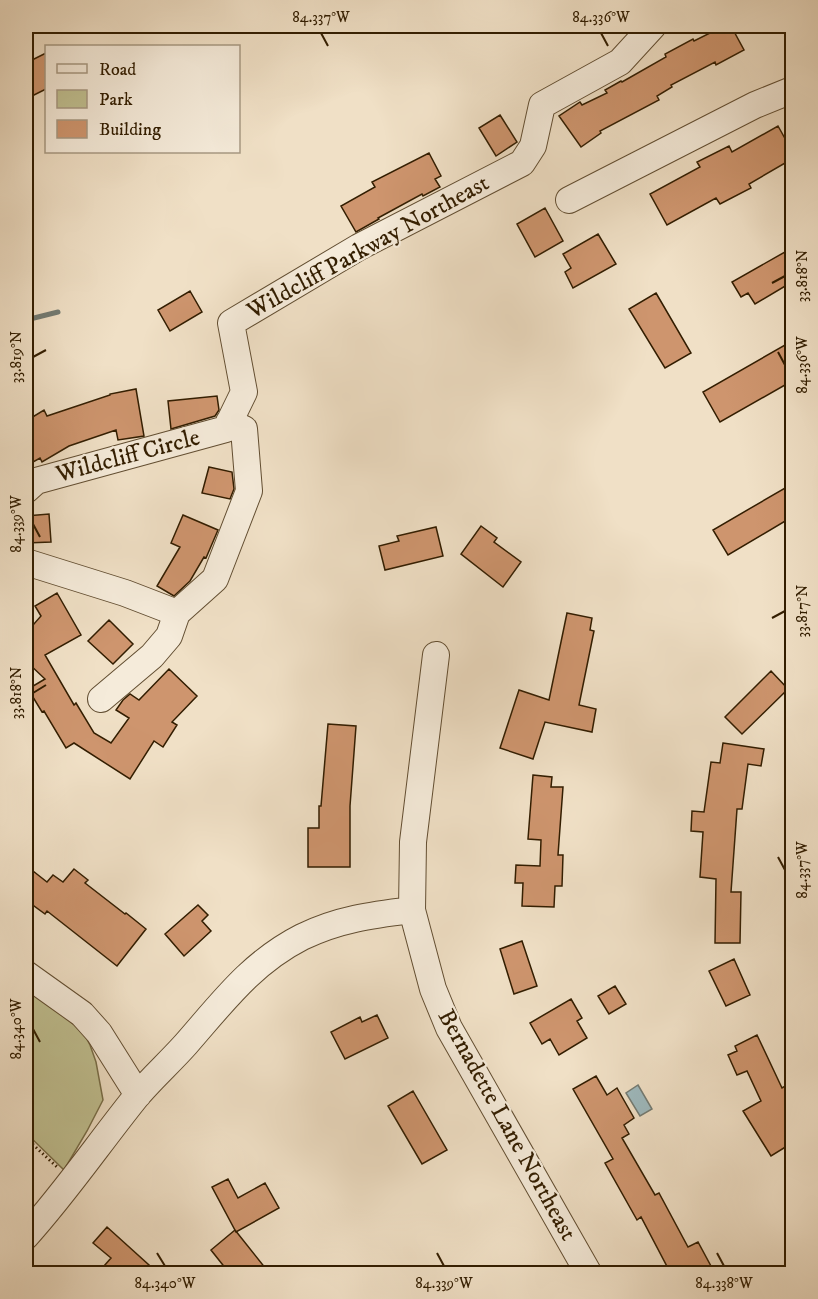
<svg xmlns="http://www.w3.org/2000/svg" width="818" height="1299" viewBox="0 0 818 1299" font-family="'IM FELL DW Pica',serif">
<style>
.green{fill:#c0c091;stroke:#796e48;stroke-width:1.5}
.water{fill:#9ebabf;stroke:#737b73;stroke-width:1.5}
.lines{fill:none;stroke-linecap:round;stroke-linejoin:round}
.stream{stroke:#737b73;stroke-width:5}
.building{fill:#ce956e;stroke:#321d00;stroke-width:1.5}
.minor-casing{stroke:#624e32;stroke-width:28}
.path{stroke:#321d00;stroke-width:3;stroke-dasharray:1.5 3;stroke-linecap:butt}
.minor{stroke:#f5ebda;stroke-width:26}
.ticks{fill:none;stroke:#321d00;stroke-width:2}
.labels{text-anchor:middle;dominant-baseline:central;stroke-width:4.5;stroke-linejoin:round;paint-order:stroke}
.street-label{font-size:24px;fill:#321d00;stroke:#f5ebda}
.neatline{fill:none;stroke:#321d00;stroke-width:2}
.ticks-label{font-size:15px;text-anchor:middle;fill:#321d00}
</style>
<rect width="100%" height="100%" fill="#f0e0c6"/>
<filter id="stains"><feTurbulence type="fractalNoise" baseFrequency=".00333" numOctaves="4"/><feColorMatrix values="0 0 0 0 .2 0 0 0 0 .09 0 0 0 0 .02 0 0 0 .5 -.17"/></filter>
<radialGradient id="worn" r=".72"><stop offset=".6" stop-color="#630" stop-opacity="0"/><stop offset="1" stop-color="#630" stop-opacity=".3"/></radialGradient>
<path class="green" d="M26,986L70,1021L84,1034L90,1045L96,1062L103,1100L87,1131L64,1170L26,1133Z"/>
<path class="water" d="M638,1085L652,1109L640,1116L626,1093Z"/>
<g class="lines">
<path class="stream" d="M26,320L58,312"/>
</g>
<path class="building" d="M724,26H731L744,50L716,65L715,62L671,85L672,87L657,96L659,100L600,131L601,133L581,147L559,116L580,102L582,105L607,93L605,90L621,81L622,82L666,57L665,54L693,39L694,41Z
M46,53V89L26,99V63Z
M500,115L517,142L496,156L479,128Z
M778,126L792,151V159L749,184L751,188L720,204L716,198L667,225L650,194L700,167L697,162L729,146L732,152Z
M429,153L441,176L435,179L440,187L423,196L422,194L378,218L379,219L356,232L341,206L375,187L372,182Z
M545,208L563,241L535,257L517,224Z
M598,234L616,264L573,288L565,272L571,268L563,254Z
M792,248V282L755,304L748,293L741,297L732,282Z
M190,291L202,312L170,331L158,310Z
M656,293L691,353L665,368L629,309Z
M792,341V381L720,422L703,392Z
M136,389L144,436L118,440L116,430L69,446L42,462L40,458L26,466V421L44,410L47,416L110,395V394Z
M217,396L219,410L215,416L171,429L168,401Z
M209,467L232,472L234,489L230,499L202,493Z
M792,484V517L728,555L713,530Z
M49,514L51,542L26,543V516Z
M183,515L218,530L206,558L204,557L190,581L174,596L157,586L180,547L171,543Z
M481,526L497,538L494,542L521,562L503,587L461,554Z
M436,527L443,556L385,570L379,546L399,541L397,536Z
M57,593L81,635L45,655L74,705L76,703L94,733L111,743L129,718L116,710L123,700L130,694L139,700L169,669L197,696L172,722L177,725L163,747L154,741L130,779L74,743L66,748L44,711L42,712L28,689L45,679L26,661V633L41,616L35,606Z
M567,613L592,618L590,630L594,631L579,705L596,709L592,732L545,722L533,759L500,748L519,690L549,700Z
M109,620L133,644L113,664L88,641Z
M771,671L788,689L742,734L725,717Z
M328,724L356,726L350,806V867H308V828H319V806H321Z
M723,743L764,749L761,766L748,764L742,809H737L731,892H741L740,943H715L716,879L700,877L703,832L691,831L692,811L704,812L711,762L720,763Z
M533,775L552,777L551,787H563L558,855H563L562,886H555L554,907L522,906L523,883H515L516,865L540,866L541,840L528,839Z
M74,869L88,880L85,883L125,914L126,913L146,929L117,966L47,911L45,914L26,900V881L33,871L47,882L53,875L63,882Z
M198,905L208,915L202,921L211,931L184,956L165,934Z
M522,941L537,986L514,994L500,949Z
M734,959L750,995L726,1006L709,971Z
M615,986L626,1004L609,1014L598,996Z
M571,999L582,1018L577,1021L587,1038L559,1055L550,1039L542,1044L530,1023Z
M377,1015L388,1038L345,1059L331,1032L360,1017L362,1022Z
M757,1035L782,1088L792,1082V1143L771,1156L743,1111L761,1101L747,1071L737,1075L728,1055L737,1051L735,1046Z
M596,1076L607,1095L617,1088L634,1118L624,1125L629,1134L622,1138L655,1195L659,1193L688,1247L698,1242L712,1268L701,1274H671L641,1217L637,1220L605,1163L613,1159L573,1089Z
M413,1091L447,1150L422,1164L388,1106Z
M228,1179L238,1198L265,1183L279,1208L236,1232L212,1187Z
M107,1227L159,1274H97L111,1258L93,1243Z
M235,1230L270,1274H230L211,1250Z"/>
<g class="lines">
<g class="minor-casing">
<path id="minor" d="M569,200L755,105L792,90
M26,490L36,481L226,429L244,392L231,323L359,247L522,163L533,146L542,105L620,62L653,26
M26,562L125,593L177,613
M436,655L413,842L412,910L433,989L449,1028L589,1274
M101,699L152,656L169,636L177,613L215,579L249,491L244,429L229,422
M26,974L82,1014L99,1033L138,1095
M26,1236C65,1193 99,1143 136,1097C151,1079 170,1062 186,1044C222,1003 251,963 302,937C339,919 372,915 412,910"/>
</g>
<path class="path" d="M26,1138L57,1167"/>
<use href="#minor" class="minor"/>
</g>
<path class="ticks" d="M321,33L328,46M601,33L608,46M772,283L785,276M778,352L785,365M33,357L46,350M33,524L40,537M772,618L785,611M33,693L46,685M778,857L785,870M33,1029L40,1042M157,1253L165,1266M437,1253L444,1266M717,1253L724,1266"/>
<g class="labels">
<g class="street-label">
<text transform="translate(368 247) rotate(-29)">Wildcliff Parkway Northeast</text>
<text transform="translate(128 456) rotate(-15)">Wildcliff Circle</text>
<text transform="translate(507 1125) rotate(61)">Bernadette Lane Northeast</text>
</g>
</g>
<rect width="818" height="1299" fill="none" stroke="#f0e0c6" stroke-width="66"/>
<rect x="45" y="45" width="195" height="108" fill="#f5ebda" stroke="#a79983" stroke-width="1.5"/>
<rect x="57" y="64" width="30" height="9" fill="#f5ebda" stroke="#a79983" stroke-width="1.5"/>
<text x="99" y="75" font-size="18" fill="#321d00">Road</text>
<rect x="57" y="90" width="30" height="18" fill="#c0c091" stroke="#a79983" stroke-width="1.5"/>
<text x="99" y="105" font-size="18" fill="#321d00">Park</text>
<rect x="57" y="120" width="30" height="18" fill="#ce956e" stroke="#a79983" stroke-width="1.5"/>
<text x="99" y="135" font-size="18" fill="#321d00">Building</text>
<rect x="33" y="33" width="752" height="1233" class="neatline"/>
<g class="ticks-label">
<text x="321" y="22">84.337°W</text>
<text x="601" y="22">84.336°W</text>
<text transform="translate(802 276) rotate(-90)" y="5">33.818°N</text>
<text transform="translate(16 357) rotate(-90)" y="5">33.819°N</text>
<text transform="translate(802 365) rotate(-90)" y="5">84.336°W</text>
<text transform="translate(16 524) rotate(-90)" y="5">84.339°W</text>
<text transform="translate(802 611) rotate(-90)" y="5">33.817°N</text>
<text transform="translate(16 693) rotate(-90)" y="5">33.818°N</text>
<text transform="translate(802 870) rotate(-90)" y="5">84.337°W</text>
<text transform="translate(16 1029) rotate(-90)" y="5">84.340°W</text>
<text x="165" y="1288">84.340°W</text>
<text x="444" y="1288">84.339°W</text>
<text x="724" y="1288">84.338°W</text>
</g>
<rect width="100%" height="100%" filter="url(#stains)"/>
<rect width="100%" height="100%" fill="url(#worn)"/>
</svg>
